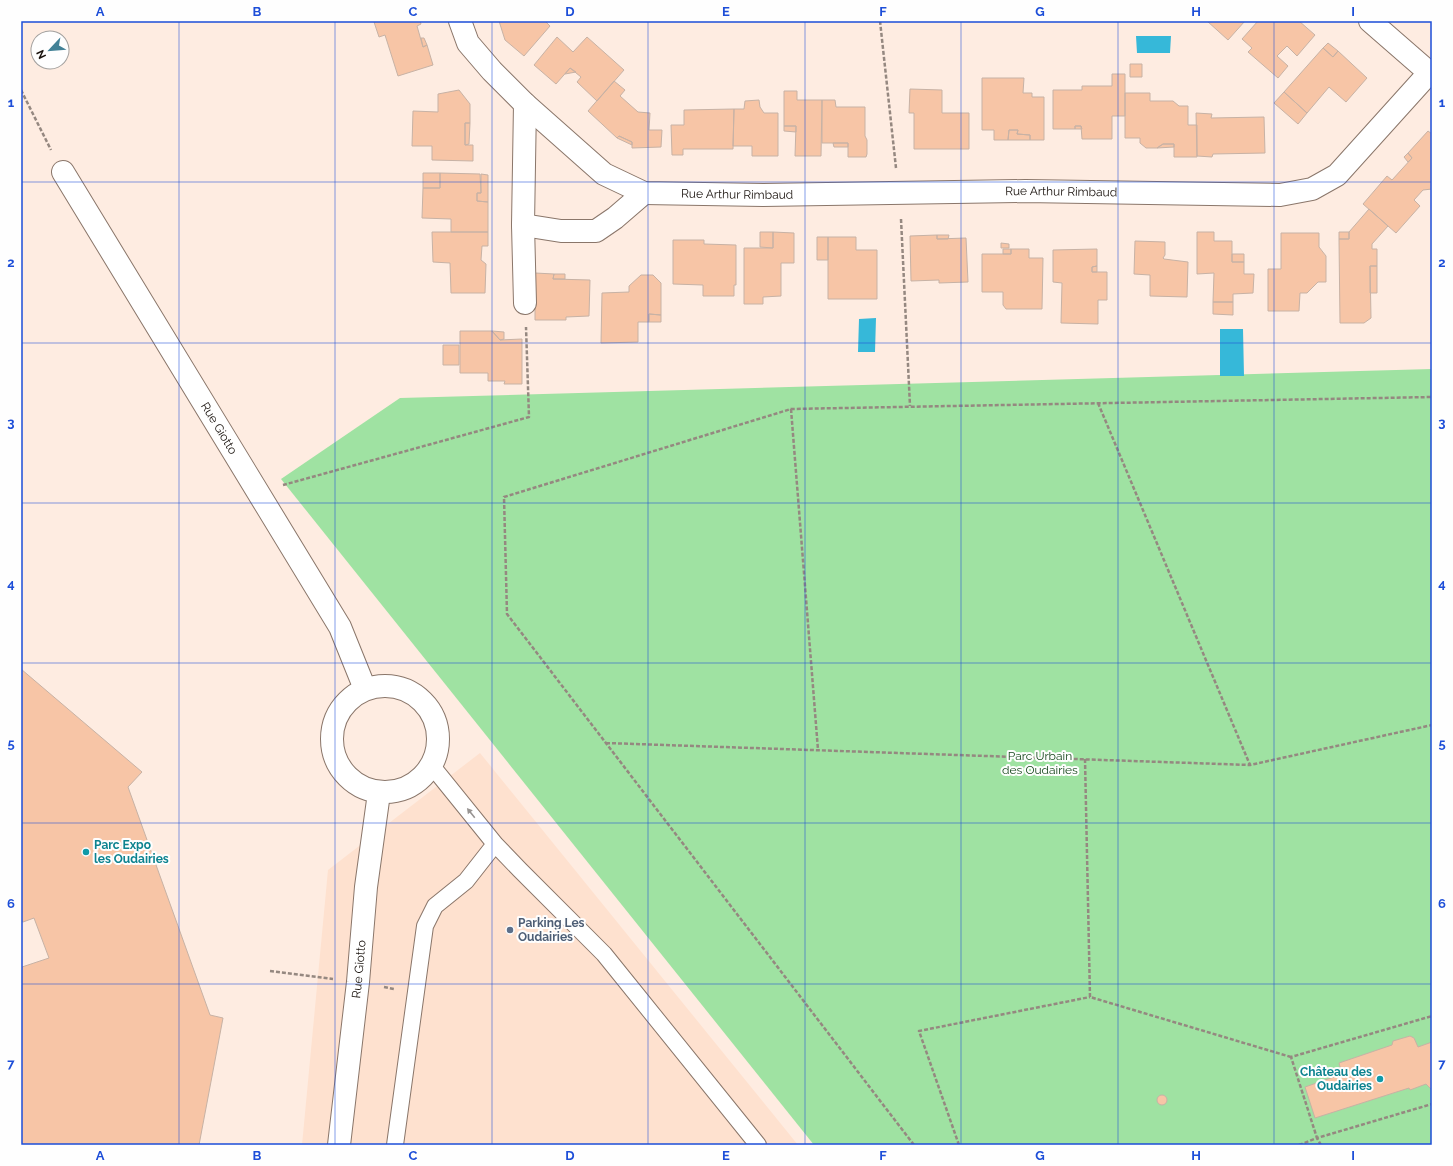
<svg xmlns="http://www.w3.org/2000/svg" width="1453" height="1166" viewBox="0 0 1453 1166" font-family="Raleway,sans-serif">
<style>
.built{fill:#fee1cf}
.green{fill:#9fe2a2}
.water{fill:#36b8d9}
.building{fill:#f7c5a6;stroke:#c7b2a5}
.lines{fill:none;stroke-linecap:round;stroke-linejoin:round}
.lane-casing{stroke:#8a766a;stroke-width:18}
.street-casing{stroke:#8a766a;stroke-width:24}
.path{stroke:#958880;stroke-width:2.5;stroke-dasharray:4 2;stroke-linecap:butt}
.lane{stroke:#fff;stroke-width:16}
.street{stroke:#fff;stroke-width:22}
.oneway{fill:#989492}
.grid{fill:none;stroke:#1d4ed8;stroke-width:1;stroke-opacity:0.55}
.culture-dot{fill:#0f9aa8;stroke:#fefefe;stroke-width:1.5}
.service-dot{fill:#5c6f8a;stroke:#fefefe;stroke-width:1.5}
.labels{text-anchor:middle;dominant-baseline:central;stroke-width:4;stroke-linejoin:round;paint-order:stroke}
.street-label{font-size:12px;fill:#19120d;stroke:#fefefe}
.park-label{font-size:12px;fill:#15461b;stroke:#fefefe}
.culture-label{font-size:12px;font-weight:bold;fill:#0d838f;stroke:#fefefe;text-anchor:start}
.service-label{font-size:12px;font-weight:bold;fill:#4e5e75;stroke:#fefefe;text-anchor:start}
.neatline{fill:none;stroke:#1d4ed8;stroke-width:1.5}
.grid-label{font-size:13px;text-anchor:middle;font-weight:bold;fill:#1d4ed8}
</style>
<rect width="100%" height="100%" fill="#feece1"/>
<path class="built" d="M480,753L798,1145H302L328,870Z"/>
<path class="green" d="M1432,369V1145H814L281,479L400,398Z"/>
<path class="water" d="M1136,36H1171L1170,53H1137Z
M876,318L875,352H858L859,319Z
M1220,329H1243L1244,376H1220Z"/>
<path class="building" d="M378,21H420L421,24L417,26L423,47L427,45L433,65L398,76L385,35L379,37L374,22Z
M499,21H545L550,26L524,56L505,40Z
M1207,21H1245L1228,40Z
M1258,21H1299L1315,35L1297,56L1287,46L1277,56L1288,66L1278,78L1248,52L1252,48L1242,39Z
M557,37L573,52L587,37L624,70L597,101L577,82L581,77L570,68L556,84L534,65Z
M421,38H424L427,45L423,47Z
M1328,43L1338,51L1333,57L1323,48Z
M1323,48L1333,57L1338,51L1367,78L1346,102L1329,87L1307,113L1284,92Z
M1130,64H1142V77H1130Z
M570,68L576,72L565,74Z
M1112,74H1125V116H1112V139H1082L1081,126H1075V129H1053V90H1082V86H1112Z
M982,78H1024L1023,93H1032V97H1044V140H1030V135L1017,134L1018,130H1009L1008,140H994V130H982Z
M614,81L625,90L620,96L638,112L650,113L649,130H662L661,147L632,148V142L619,136L617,138L588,111Z
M910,89L942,90V113H969V149H914V113H909Z
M459,90L470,104V123H465V145H473V161L432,160V146H412L413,111L438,112V94Z
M784,91H797V100H822L821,156H795L796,126H784Z
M1284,92L1307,113L1298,124L1274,103Z
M1125,93H1150V101H1173L1179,106H1188V125H1197V157H1174V144H1163L1157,148H1146L1140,143V138H1125Z
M759,100L760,107L764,113H778V156H752V146H733L734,109H744L745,101Z
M822,100H835L836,107H865V136L867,140V154L866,157H848V143H822Z
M734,109L733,149H683V155H672L671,125H684V110Z
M1196,113L1212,114L1211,118L1264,117L1265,153L1213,154L1212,157L1197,156Z
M465,123H470L469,144L465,145Z
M784,126H796V132L784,131Z
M1075,126H1081L1082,129H1075Z
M1009,130H1018L1017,134L1030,135V140H1008Z
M1428,131L1432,134V189L1423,190L1414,200L1420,206L1396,233L1363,204L1387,176L1392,180L1412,158L1408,153Z
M619,136L632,142V145L617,138Z
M833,143H848V147H834Z
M1163,144H1174V147L1157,148Z
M1408,153L1412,158L1408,162L1404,157Z
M423,173H440V188H423Z
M440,173L480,174L481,193H477V201L488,202V232H451V219L422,218L423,188H440Z
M481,174L488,175V202L477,201V193H481Z
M1369,209L1388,226L1372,244V249H1377V266H1370L1371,318L1364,323H1340L1339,239H1349V232Z
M432,232H488V246H482L481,260L486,264L485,293H451L450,263L433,262Z
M760,232H773V248L760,247Z
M773,232L794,233V263H781V296L763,297V304H744V248H773Z
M1197,232H1214V241H1232V262H1244V274H1254L1253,293L1233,294V302H1213L1214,273L1197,274Z
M1339,232H1349V239H1339Z
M1281,233H1319V247L1326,256V282H1318L1307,293H1300L1299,311H1268V269H1281Z
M937,235H949L948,239H937Z
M937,235V239L966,238L968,282L939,283V280L911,281L910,236Z
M817,237H828V260H817Z
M828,237H856V250H877V299H828Z
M673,240H704V244L736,245V285H734V296H703V285L673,284Z
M1135,241L1165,242V255L1163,258L1164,259L1188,262L1187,297L1150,296V275L1134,274Z
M1001,243L1009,244V248H1001Z
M1003,249H1011V254H1003Z
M1011,249H1029V258H1043L1042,309H1006L1003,305V292H982V254H1011Z
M1097,249V266L1092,267V272H1107V300H1098V324L1061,323L1062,283L1053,282V250Z
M1232,254H1244V262H1232Z
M1097,266V272H1092V267Z
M1370,266H1377V293H1370Z
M535,273L554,274L553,279L590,280L589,316L566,317V320H535Z
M554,274H565V279H553Z
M641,275H653L661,283V315L649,314V322H638V342L601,343L602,293L629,292V286Z
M1213,302H1233V315L1213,314Z
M649,314L661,315V322H649Z
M460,331H492L500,340L522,339V384H504L505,381H488V373H460Z
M492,331L504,332V339L500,340Z
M443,345H459V365H443Z
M21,669L142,772L128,787L210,1015L223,1018L199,1145H21V972L22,967L49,958L34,918L23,922L21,921Z
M1410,1036L1414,1038L1418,1047L1432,1042V1090L1426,1084L1410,1090L1409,1088L1315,1118L1305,1087L1342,1074L1339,1063L1392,1045L1393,1041Z
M1157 1100a5 5 0 1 1 10 0a5 5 0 1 1-10 0Z"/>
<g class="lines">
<g class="lane-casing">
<path id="lane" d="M432,766L495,844
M395,1145L425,926L435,906L466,881L495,844L520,870L604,954L758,1145"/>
</g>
<g class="street-casing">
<g id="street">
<path id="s1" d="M460,21L468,43L492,71L525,104L604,174L644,193L763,195L1025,191L1280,195L1312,189L1337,175L1429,73"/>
<path d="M1370,21L1432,75"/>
<path d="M525,104L523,225L561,231H596L615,218L644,193"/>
<path id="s2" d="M63,172L340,627L365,689"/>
<path d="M523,225L525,303"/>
<circle cx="385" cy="739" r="53"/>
<path id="s3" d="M339,1145L358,982L366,887L379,793"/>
</g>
</g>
<path class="path" d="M880,21L896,168
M21,90L51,150
M901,219L910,406
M1098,403L1250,765L1432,725
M791,409L818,750
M283,485L529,417L526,327
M606,743L1250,765
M1085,759L1090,997L1291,1057
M270,971L333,979
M384,987L394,989
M914,1145L507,614L504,497L791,409L1432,397
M959,1145L919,1031L1090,997
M1299,1145L1317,1138L1291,1057L1432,1016
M1321,1145L1317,1138L1432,1104"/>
<use href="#lane" class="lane"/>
<use href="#street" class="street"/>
</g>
<defs><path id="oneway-solid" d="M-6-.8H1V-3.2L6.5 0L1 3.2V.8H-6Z"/></defs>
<use class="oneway" href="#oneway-solid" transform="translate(471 813) rotate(-129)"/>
<path class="grid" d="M179,21V1145M335,21V1145M492,21V1145M648,21V1145M805,21V1145M961,21V1145M1118,21V1145M1274,21V1145M21,182H1432M21,343H1432M21,503H1432M21,663H1432M21,823H1432M21,984H1432"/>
<g class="culture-dot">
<circle cx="86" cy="852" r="4"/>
<circle cx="1380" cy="1079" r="4"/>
</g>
<circle class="service-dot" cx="510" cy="930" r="4"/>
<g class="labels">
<g class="street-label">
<text stroke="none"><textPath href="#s1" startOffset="674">Rue Arthur Rimbaud</textPath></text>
<text stroke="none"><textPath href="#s1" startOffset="350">Rue Arthur Rimbaud</textPath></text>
<text stroke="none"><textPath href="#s2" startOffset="300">Rue Giotto</textPath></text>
<text stroke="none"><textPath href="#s3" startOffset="177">Rue Giotto</textPath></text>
</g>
<g class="park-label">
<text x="1040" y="756">Parc Urbain<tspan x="1040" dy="14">des Oudairies</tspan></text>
</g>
<g class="culture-label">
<text x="94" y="845">Parc Expo<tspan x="94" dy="14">les Oudairies</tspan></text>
<text x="1372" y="1072" text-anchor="end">Château des<tspan x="1372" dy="14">Oudairies</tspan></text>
</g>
<g class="service-label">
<text x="518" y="923">Parking Les<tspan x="518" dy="14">Oudairies</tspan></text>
</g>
</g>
<rect width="1453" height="1166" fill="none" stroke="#fefefe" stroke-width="44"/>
<g transform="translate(50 50) rotate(244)"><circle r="19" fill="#fefefe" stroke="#a2a09e"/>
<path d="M0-3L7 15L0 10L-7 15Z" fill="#428196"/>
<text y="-6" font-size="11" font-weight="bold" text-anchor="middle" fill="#19120d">N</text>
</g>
<rect x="22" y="22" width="1409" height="1122" class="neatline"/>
<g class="grid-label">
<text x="100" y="16">A</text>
<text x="257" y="16">B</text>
<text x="413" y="16">C</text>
<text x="570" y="16">D</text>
<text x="726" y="16">E</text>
<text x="883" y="16">F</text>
<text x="1040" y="16">G</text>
<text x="1196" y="16">H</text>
<text x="1353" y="16">I</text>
<text x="11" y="107">1</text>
<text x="1442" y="107">1</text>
<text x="11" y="267">2</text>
<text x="1442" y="267">2</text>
<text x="11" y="427">3</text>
<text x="1442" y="427">3</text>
<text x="11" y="588">4</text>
<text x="1442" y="588">4</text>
<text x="11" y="748">5</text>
<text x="1442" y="748">5</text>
<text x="11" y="908">6</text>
<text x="1442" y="908">6</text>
<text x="11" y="1068">7</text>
<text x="1442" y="1068">7</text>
<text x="100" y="1160">A</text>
<text x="257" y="1160">B</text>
<text x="413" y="1160">C</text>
<text x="570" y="1160">D</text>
<text x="726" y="1160">E</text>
<text x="883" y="1160">F</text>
<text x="1040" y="1160">G</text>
<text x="1196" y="1160">H</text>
<text x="1353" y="1160">I</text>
</g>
</svg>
